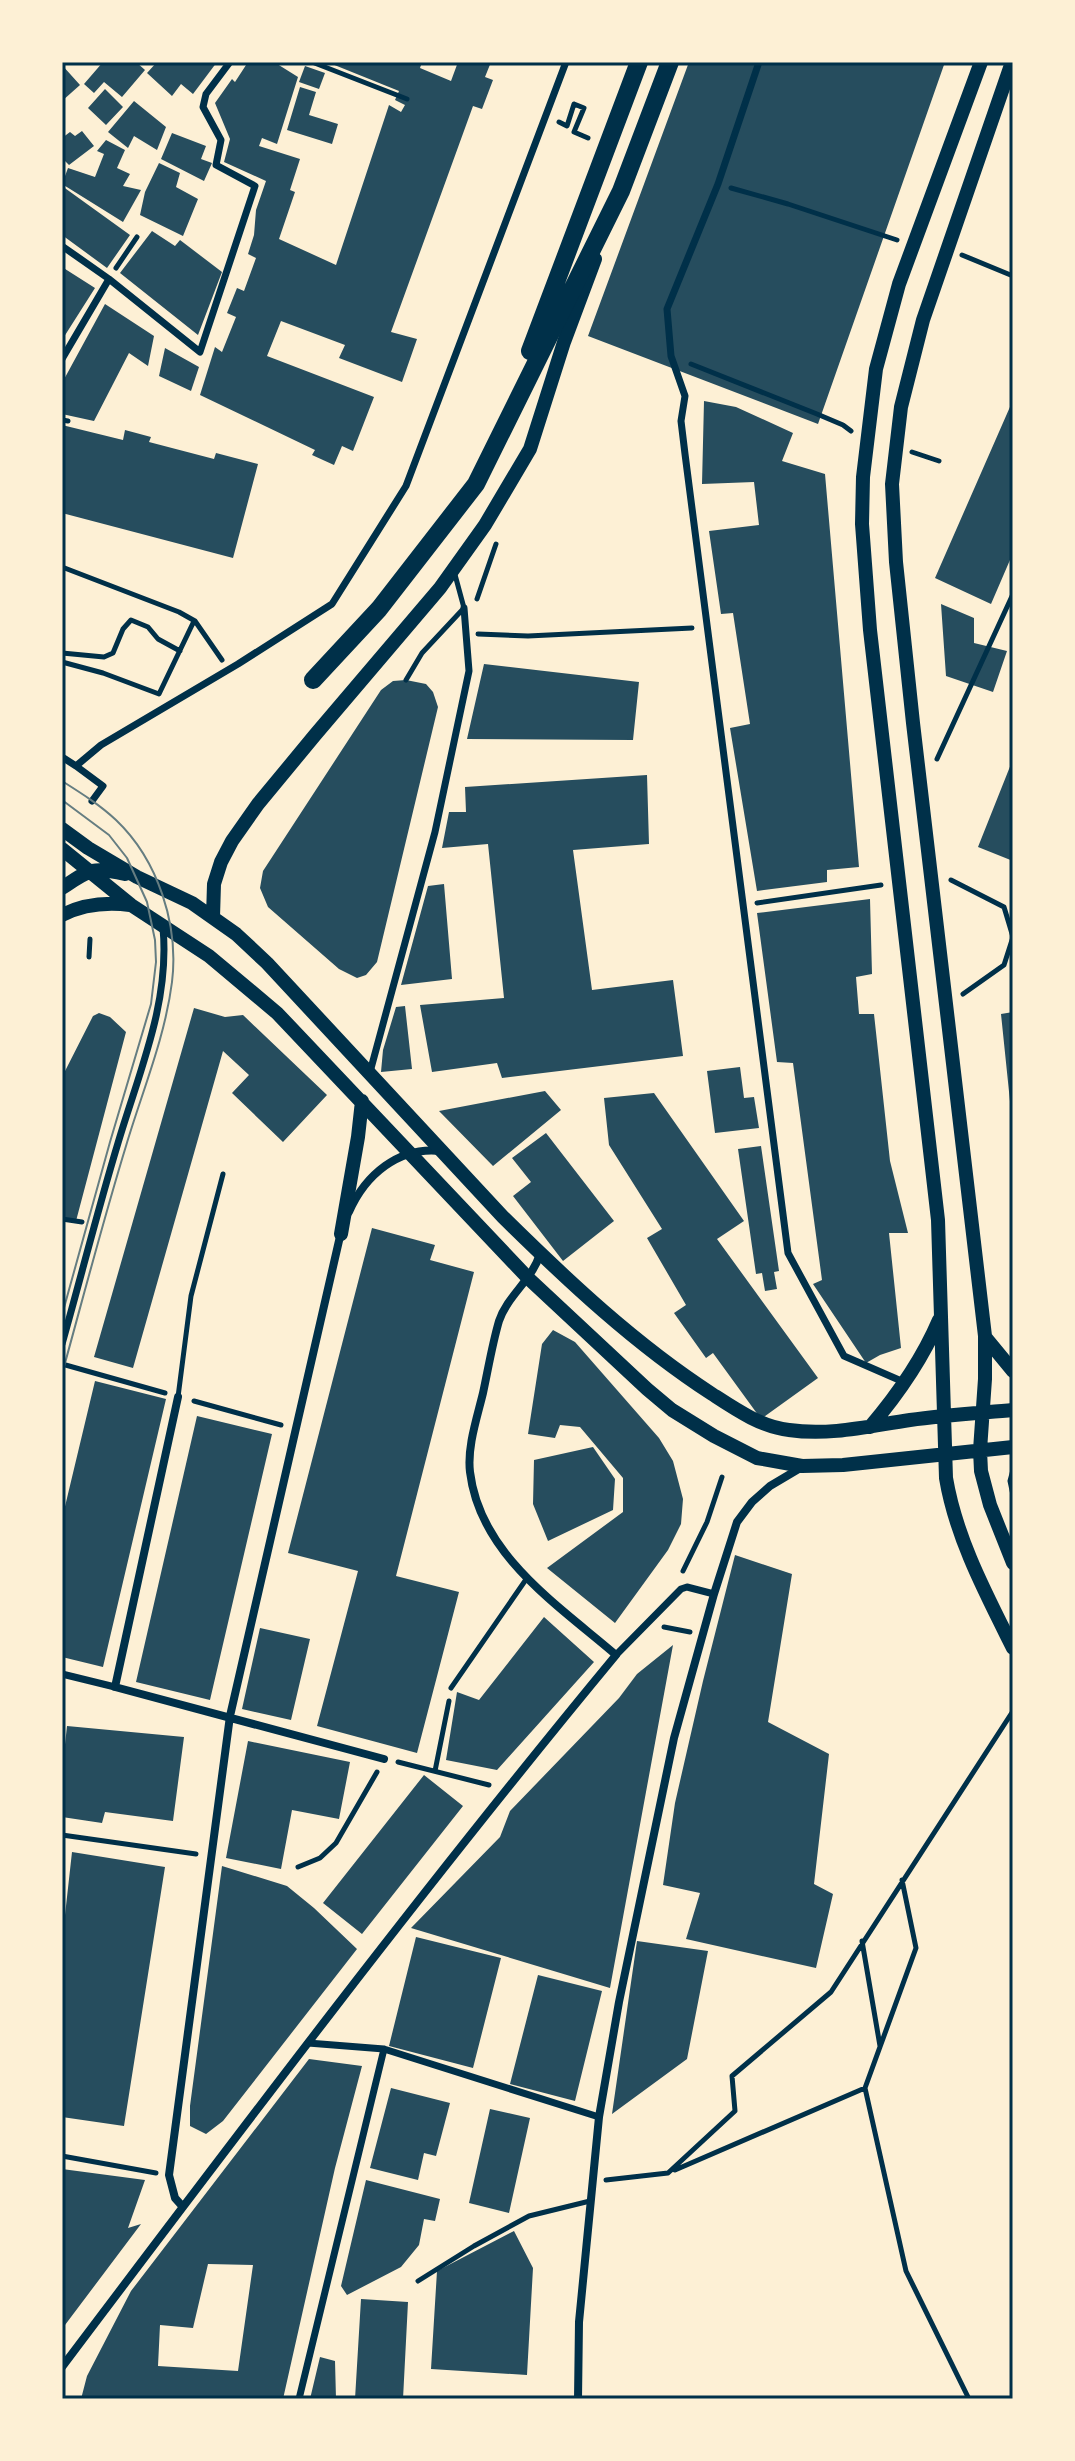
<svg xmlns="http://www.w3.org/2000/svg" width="1075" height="2461" viewBox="0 0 1075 2461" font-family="Ubuntu,sans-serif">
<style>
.building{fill:#264d5e;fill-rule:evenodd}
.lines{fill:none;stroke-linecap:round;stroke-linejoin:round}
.path{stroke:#003049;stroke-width:5}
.service{stroke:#003049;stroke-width:5}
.pedestrian{stroke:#003049;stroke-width:7}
.minor{stroke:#003049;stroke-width:8}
.tertiary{stroke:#003049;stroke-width:14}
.trunk{stroke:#003049;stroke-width:18}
.tram{stroke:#657d81;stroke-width:2}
.neatline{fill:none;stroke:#003049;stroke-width:3}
</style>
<rect width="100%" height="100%" fill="#fdf0d5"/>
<path class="building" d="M103,62H136L145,70L122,97L104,82L94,93L84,84Z
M157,62H217L193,94L181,84L172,96L147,73Z
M248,62H274L298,77L277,144L262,138L259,146L300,159L290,190L295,192L279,239L336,265L389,105L401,112L405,105L395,100L399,91L327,62H422L420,68L451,81L458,62H491L485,77L493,80L482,109L473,106L391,332L417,339L402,382L339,358L345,345L281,321L267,356L374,397L353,451L342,446L334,465L312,455L315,450L200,395L215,347L222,352L236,317L227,313L237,288L244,291L256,258L248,254L254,235L256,210L266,181L224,162L230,139L215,103L232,79L235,82Z
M689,62H945L818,424L588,336Z
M62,65L80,85L62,101Z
M305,66L325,73L319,89L299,82Z
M300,87L316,92L309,115L338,124L332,144L287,130Z
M105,89L123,107L106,125L88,108Z
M134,101L166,127L157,150L134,136L128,148L108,132Z
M82,131L94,146L69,165L65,161L62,163V138L70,132L75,136Z
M172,133L206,146L201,159L212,163L204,181L161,159Z
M106,140L125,150L117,168L130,174L123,186L141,190L123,222L62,184L68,168L95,177L104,154L97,151Z
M159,163L180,173L176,187L198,199L183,236L140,215L145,192Z
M62,186L130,235L107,268L62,235Z
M152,231L175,246L180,240L222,272L198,335L120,273Z
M62,267L95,288L62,340Z
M105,304L154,336L148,366L129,353L94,421L62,414V383Z
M165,348L199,367L191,391L159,376Z
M1013,400V553L991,604L935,578Z
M704,401L736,407L793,433L782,461L825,474L859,867L827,870V882L757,891L730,728L750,724L733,613L721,614L709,531L759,525L754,482L702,484Z
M62,425L123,440L125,430L151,437L149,442L214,459L216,453L258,464L233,558L62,513Z
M941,604L974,618V643L1007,651L993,692L946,676Z
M484,664L639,682L633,740L467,739Z
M406,680L426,684L433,692L438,707L377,962L366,975L357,978L339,969L268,907L260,888L263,871L381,690L393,681Z
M1013,759V861L978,847Z
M647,775L649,844L573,850L592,990L673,980L683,1056L502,1078L497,1063L432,1072L420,1005L504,998L488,844L442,848L449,812H466L465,787Z
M444,884L452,979L401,985L428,886Z
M870,899L872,974L856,977L859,1014H874L890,1161L908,1233H889L901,1348L880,1355L866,1363L813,1284L822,1280L793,1063L777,1062L757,913Z
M405,1006L412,1069L381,1072L383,1050L396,1007Z
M194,1008L225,1017L243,1015L327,1095L283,1142L232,1093L249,1075L223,1051L133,1368L94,1357Z
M1013,1012V1111H1011L1001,1014Z
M99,1013L110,1017L126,1032L76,1221L62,1217V1077L93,1016Z
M740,1067L744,1098L754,1097L759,1128L715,1133L707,1071Z
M545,1091L561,1110L493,1166L439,1111Z
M654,1093L744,1221L717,1239L818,1378L761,1419L713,1353L706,1358L674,1313L686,1305L647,1238L662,1229L609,1145L604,1098Z
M546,1133L614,1221L563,1261L513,1196L531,1182L512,1158Z
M761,1146L779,1271L774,1272L777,1289L765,1291L762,1273L756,1274L738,1149Z
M372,1228L435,1245L430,1260L474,1272L396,1576L459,1592L417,1753L317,1726L358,1571L288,1553Z
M553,1330L575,1342L659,1438L673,1461L683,1499L681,1524L668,1550L615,1623L547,1568L623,1512V1478L580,1427L560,1425L555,1438L528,1434L542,1344Z
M95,1381L166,1399L103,1667L62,1657V1519Z
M197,1416L272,1434L210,1700L136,1682Z
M593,1447L615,1479L613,1510L548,1541L533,1504L534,1460Z
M735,1555L792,1574L768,1722L829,1754L814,1884L833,1894L816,1968L686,1939L700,1893L663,1885L675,1803L703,1681Z
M544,1617L594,1662L497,1770L446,1760L457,1692L479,1700Z
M260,1628L310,1639L291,1720L242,1709Z
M673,1645L610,1988L411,1928L500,1837L510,1811L619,1698L637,1674Z
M67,1726L184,1737L173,1821L105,1812L102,1823L62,1817V1772Z
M248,1741L350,1762L339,1819L292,1810L281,1869L226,1858Z
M424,1775L463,1806L362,1934L323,1903Z
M72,1852L165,1867L124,2126L62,2117V1915H65Z
M222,1866L287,1886L314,1908L357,1949L223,2121L206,2134L190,2126V2106Z
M416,1937L501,1958L473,2068L389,2046Z
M637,1941L708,1951L687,2059L612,2114Z
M538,1975L602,1991L575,2101L510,2084Z
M309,2059L362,2066L335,2168L283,2399H81L87,2376L131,2291ZM208,2264L253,2265L238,2371L158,2366L160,2325L193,2328Z
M391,2088L450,2103L436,2156L424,2153L418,2180L370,2168Z
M490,2109L530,2118L509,2213L469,2203Z
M62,2169L145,2180L128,2228L141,2224L62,2329Z
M366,2180L440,2199L435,2221L424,2219L419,2245L401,2267L347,2295L341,2286Z
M514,2231L533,2268L527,2375L431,2369L437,2271Z
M361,2299L408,2302L403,2399H355Z
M320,2357L335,2361L336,2399H310Z"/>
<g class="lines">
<path class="path" d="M312,62L407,99
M559,122L567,126L574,104L584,108L574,132L588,138
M731,188L788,204L897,240
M962,255L1013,276
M116,268L137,237
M691,364L817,414L843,425L851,431
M62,420L68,421
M912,452L939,461
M62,567L179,612L195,621L222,660
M477,599L496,544
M478,634L528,636L692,628
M62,653L104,657L113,653L123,629L131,620L148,627L158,639L180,651
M62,662L103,673L159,694L194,621
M937,759L1013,594
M951,880L1004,907L1013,937L1004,965L963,994
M757,903L881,885
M89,957L90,939
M62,1219L82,1222
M62,1364L165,1393
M194,1401L281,1425
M1013,1470L1010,1481L1013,1495
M683,1571L707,1522L722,1477
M664,1627L690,1632
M398,1762L489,1785
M435,1771L449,1701
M62,1835L196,1854
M298,1867L320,1858L336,1843L377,1772
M902,1880L916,1948L865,2088L906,2271L969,2399
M862,1941L880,2046
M62,2156L156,2173
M675,2170L865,2088
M606,2180L668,2173L735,2111L732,2076L831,1992L1013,1711"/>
<path class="service" d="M406,680L422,653L464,608L454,571
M178,1397L191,1296L223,1174
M451,1688L527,1578
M418,2281L474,2246L529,2216L590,2201"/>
<path class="pedestrian" d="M759,62L718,184L667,309L671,356L685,396L681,421L685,454L788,1253L844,1356L906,1383
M62,246L109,279L200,352L255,186L216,165L221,140L203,107L206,94L230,62
M62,359L109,279
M62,757L76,766
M92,801L103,786L76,766L101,745L238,664L332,604L406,486L566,62
M370,1072L435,832L469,671L464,608
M62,1344C81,1277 98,1209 118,1143C139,1072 170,1003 163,928
M616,1655L681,1589L687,1587L714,1594
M62,1674L115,1687
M308,2043L384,2049L599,2117
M299,2399L384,2049"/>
<path class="minor" d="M349,1212C365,1175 399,1146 441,1151
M178,1397L115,1687L384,1759
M183,2207L175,2198L169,2175L230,1716L341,1232
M62,2367C243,2127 424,1887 616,1655C558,1605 480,1555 470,1472C467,1447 477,1418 483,1393C488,1370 492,1345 499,1321C508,1295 532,1280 540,1254
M578,2399L579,2322L599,2117L619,2002L674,1738L714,1594L737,1522L752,1502L770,1486L802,1467"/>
<path class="tertiary" d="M981,62L899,284L876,369L863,477L862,524L870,630L938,1220L946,1478C956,1538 986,1594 1013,1648
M1012,62L923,320L901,407L892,484L896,562L913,723L985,1336V1379L980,1450L981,1471L990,1505L1013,1563
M62,829L88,848L137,877L192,903L236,934L267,963L503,1217C568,1281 635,1344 712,1394C735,1409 761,1427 789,1430C830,1436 869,1426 910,1420C944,1415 979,1413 1013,1410
M62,849L131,905L209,956L277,1013L528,1278L647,1389L672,1410L714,1436L757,1458L802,1466L843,1465L1013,1447
M62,888C89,870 92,866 125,874
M62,915C84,904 106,902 130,905
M213,917L214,884L221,862L232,841L258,804L315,735L440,588L485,525L530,449L564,342L595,259
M341,1234L358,1137L362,1101
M985,1337L1013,1371
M870,1427C899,1393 922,1360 939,1320"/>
<path class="trunk" d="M530,351L639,62
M313,680L379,609L476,484L621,191L670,62"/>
<path class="tram" d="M62,781C81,793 100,805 116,820C158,860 179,925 172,982C165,1038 142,1092 126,1146C103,1221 83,1298 62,1374
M62,800L109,835L127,858L147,902L155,940L156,962L151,1004L110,1142L62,1315"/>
</g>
<rect width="1075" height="2461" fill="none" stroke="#fdf0d5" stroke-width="128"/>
<rect x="64" y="64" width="947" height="2333" class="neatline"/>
</svg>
